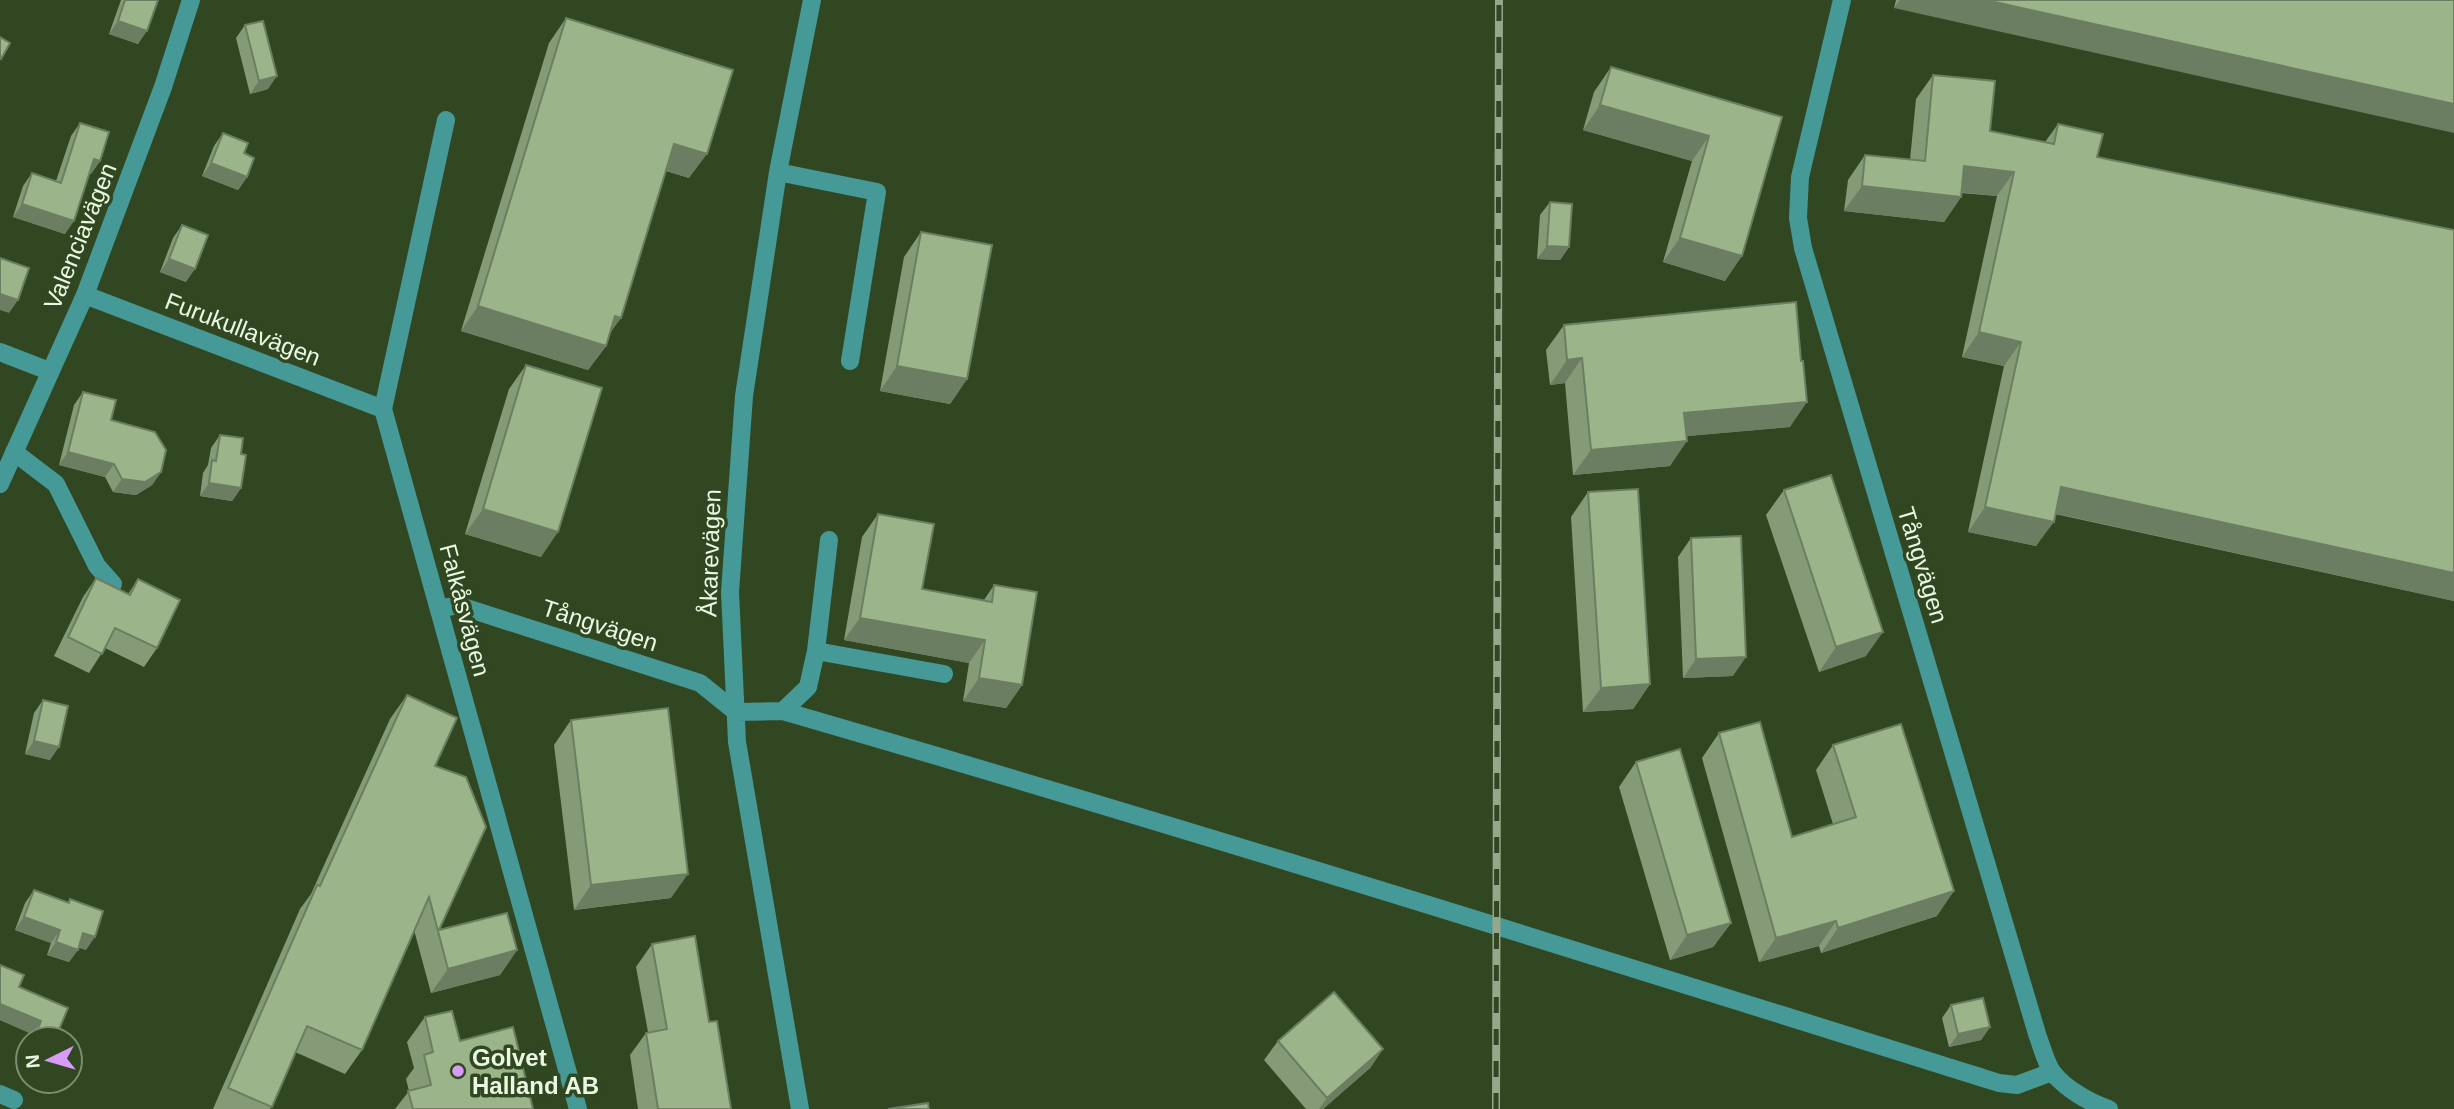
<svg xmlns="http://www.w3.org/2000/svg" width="2454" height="1109" viewBox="0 0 2454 1109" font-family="Helvetica,sans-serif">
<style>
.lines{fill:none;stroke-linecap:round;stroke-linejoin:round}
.minor{stroke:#459997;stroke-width:18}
.rail-casing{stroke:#96a88b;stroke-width:8}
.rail{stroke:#314722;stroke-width:5;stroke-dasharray:16;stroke-linecap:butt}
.wall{fill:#859b77}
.shaded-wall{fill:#6c7e61}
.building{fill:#9bb48a;stroke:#6c7e61;stroke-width:2}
.poi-dot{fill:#d89bf8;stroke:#314722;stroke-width:2.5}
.labels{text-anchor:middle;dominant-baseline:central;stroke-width:7;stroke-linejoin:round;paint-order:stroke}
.street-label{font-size:24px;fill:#eaf8e2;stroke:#314722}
.poi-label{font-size:24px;font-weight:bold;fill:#eaf8e2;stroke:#314722;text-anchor:start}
</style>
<rect width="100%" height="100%" fill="#314722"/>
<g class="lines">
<path class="minor" d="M1842,0L1800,177L1798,218L1803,248L2038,1037C2042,1047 2046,1064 2053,1073C2066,1089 2090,1103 2109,1109
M446,120L383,409L578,1109
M778,172L877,192L850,361
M85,295L383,409
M0,352L49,371
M14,452L56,484L97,566L113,584
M0,484L85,295L163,87L191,0
M440,609L457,605L700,683L736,712L783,711C1190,829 1594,956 1999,1083L2017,1085L2052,1072
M816,651L944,674
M783,711L808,687L816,651L829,540
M0,1094L14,1100
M800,1109L737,742L730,592L744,396L778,172L812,0"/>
<g class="rail-casing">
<path id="rail" d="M1496,1109L1499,0"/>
</g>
<use href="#rail" class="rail"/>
</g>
<path class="wall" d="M121,0H158L138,44L109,34Z
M1896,0H2454L1894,8Z
M566,18L689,178L666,171L606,346L588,370L461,331L549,43Z
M245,25L268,89L250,94L236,38Z
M1611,67L1782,117L1725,281L1663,262L1692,161L1583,130L1594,92Z
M1933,75L1990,131L2045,142L2058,124L2097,157L2454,230V601L2055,514L2036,546L1968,532L2004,366L1962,357L1997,196L1961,193V197L1944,222L1844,211L1848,180L1865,155L1910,160L1916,99Z
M80,123L100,161L91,174L89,173L65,234L13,217L23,186L32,173L56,181L71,136Z
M223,133L244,153L247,177L238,190L202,176L214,146Z
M1550,202L1569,247L1560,260L1537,259L1540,215Z
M182,225L186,282L160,272L173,238Z
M921,232L967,379L950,404L880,391L904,257Z
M1564,325L1790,427L1686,436L1670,466L1573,475L1565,383L1550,385L1546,350Z
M526,365L541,557L465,534L509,389Z
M83,392L161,472L152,485L136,495L113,492L105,477L59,465L74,405Z
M220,435L241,454V488L232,501L200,496L203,473L208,465L211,448Z
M1784,490L1866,656L1819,672L1766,515Z
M1588,492L1650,684L1633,709L1583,712L1571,517Z
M878,514L922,589L984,600L994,585L1022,685L1006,708L963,701L969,663L844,640L862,537Z
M1691,538L1733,676L1683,678L1678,557Z
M96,578L128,594L138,579L157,648L144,667L105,648L89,673L54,656L83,597Z
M407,695L435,766L439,930L517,950L500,975L431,993L414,930L362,1050L345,1074L295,1052L270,1109H213L300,909L311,894L390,719Z
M43,700L50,760L25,754L34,713Z
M571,720L671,898L574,910L554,745Z
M1719,733L1792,837L1833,824L1816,770L1833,745L1937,916L1821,953L1819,946L1759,962L1702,758Z
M1636,762L1731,923L1713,947L1670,960L1619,787Z
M34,890L68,902L70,899L86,950L78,947L69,962L47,955L51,943L15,930L25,903Z
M652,944L709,1022L731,1109H638L630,1055L646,1033L648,1032L636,967Z
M0,965L19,987L55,1039H30L32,1034L0,1020Z
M1951,1005L1990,1027L1981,1040L1949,1047L1942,1018Z
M425,1017L460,1041L533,1109H395L409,1091L406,1079L414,1068L407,1042Z
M1278,1041L1383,1049L1370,1068L1323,1109H1306L1264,1060Z"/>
<path class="shaded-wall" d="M1900,0H1986L2454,104V133L1894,8Z
M118,21L147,31L138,44L109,34Z
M277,76L268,89L250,94L259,81Z
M1600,105L1709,136L1692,161L1583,130Z
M674,144L707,154L689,178L657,168Z
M94,159L100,161L91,174L85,172Z
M211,163L247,177L238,190L202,176Z
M1964,166L2014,172L1997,196L1947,191Z
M1862,186L1961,197L1944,222L1844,211Z
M22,204L74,221L65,234L13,217Z
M1680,238L1742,256L1725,281L1663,262Z
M1547,246L1569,247L1560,260L1537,259Z
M169,259L195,269L186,282L160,272Z
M0,294L18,300L9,313L0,310Z
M478,306L606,346L588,370L461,331Z
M615,316L621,318L603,343Z
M1979,332L2021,342L2004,366L1962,357Z
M1582,358L1565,383L1550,385L1567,360Z
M897,366L967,379L950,404L880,391Z
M1807,402L1790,427L1667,438L1684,413Z
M1687,441L1670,466L1573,475L1591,450Z
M68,452L114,464L105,477L59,465Z
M161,472L152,485L136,495L113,492L122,479Z
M209,483L241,488L232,501L200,496Z
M2061,487L2454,573V601L2044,511Z
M1985,507L2054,522L2036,546L1968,532Z
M483,509L558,532L541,557L465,534Z
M860,618L985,640L969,663L844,640Z
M1883,632L1866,656L1819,672L1836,647Z
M1746,657L1733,676L1683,678L1696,659Z
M979,678L1022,685L1006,708L963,701Z
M1650,684L1633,709L1583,712L1601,688Z
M34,741L59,747L50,760L25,754Z
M688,874L671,898L574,910L591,885Z
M1954,891L1937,916L1821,953L1838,928Z
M24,917L60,930L51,943L15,930Z
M1836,921L1819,946L1759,962L1776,938Z
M1731,923L1713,947L1670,960L1687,935Z
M83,933L95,937L86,950L74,946Z
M56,942L78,950L69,962L47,955Z
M517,950L500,975L431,993L448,969Z
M0,1004L41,1021L32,1034L0,1020Z
M1990,1027L1981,1040L1949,1047L1958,1034Z
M37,1031L55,1039H31Z
M1383,1049L1370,1068L1323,1109H1319L1327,1098Z"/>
<path class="building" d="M125,0H158L147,31L118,21Z
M1986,0H2454V104Z
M566,18L733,70L707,154L674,144L621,318L615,316L606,346L478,306Z
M263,21L277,76L259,81L245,25Z
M0,37L10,43L1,59L0,58Z
M1611,67L1782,117L1742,256L1680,238L1709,136L1600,105Z
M1933,75L1995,81L1990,131L2054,144L2058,124L2103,134L2097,157L2454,230V573L2061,487L2054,522L1985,507L2021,342L1979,332L2014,172L1964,166L1961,197L1862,186L1865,155L1925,161Z
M80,123L109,132L100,161L94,159L74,221L22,204L32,173L61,183Z
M223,133L248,143L244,153L254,158L247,177L211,163Z
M1550,202L1572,204L1569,247L1547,246Z
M182,225L208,235L195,269L169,259Z
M921,232L992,245L967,379L897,366Z
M0,258L29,268L18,300L0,294Z
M1796,302L1801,361H1803L1807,402L1684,413L1687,441L1591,450L1582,358L1567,360L1564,325Z
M526,365L602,388L558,532L483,509Z
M83,392L116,400L111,420L155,432L166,450L161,472L145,482L122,479L114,464L68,452Z
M220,435L243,438L241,454L246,455L241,488L209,483L212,460L216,461Z
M1831,475L1883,632L1836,647L1784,490Z
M1638,489L1650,684L1601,688L1588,492Z
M878,514L934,524L922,589L992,602L994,585L1037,592L1022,685L979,678L985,640L860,618Z
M1741,536L1746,657L1696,659L1691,538Z
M96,578L130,595L138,579L180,600L157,648L115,628L102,654L68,637Z
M407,695L457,718L435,766L466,777L486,827L439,930L507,913L517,950L448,969L429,897L362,1050L307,1026L272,1107L228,1088L317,885L320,886Z
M43,700L68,706L59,747L34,741Z
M668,708L688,874L591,885L571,720Z
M1760,722L1792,837L1856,817L1833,745L1901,724L1954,891L1838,928L1836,921L1776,938L1719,733Z
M1680,749L1731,923L1687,935L1636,762Z
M34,890L69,903L70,899L103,911L95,937L83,933L78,950L56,942L60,930L24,917Z
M695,936L709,1022L717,1021L731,1109H658L646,1033L667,1029L652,944Z
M0,965L24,975L19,987L68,1008L55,1039L37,1031L41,1021L0,1004Z
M1334,992L1383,1049L1327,1098L1278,1041Z
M1983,998L1990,1027L1958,1034L1951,1005Z
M452,1011L460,1041L513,1027L533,1109H413L408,1091L431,1085L424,1055L433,1052L425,1017Z
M928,1103L929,1109H888Z"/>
<circle class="poi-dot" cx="458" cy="1071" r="7"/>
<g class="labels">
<g class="street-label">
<text transform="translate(80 236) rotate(-68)">Valenciavägen</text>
<text transform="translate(243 329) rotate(21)">Furukullavägen</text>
<text transform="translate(710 553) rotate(-88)">Åkarevägen</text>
<text transform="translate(1923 565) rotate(73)">Tångvägen</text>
<text transform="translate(465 610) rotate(75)">Falkåsvägen</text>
<text transform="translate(600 625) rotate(18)">Tångvägen</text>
</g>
<g class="poi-label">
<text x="472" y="1057">Golvet<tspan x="472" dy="28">Halland AB</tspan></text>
</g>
</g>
<g transform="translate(49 1060) rotate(265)"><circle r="33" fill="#314722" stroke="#7b8e6f" stroke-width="2"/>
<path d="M0-5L12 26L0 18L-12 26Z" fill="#d89bf8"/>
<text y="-10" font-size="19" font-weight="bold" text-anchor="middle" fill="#eaf8e2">N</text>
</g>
</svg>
